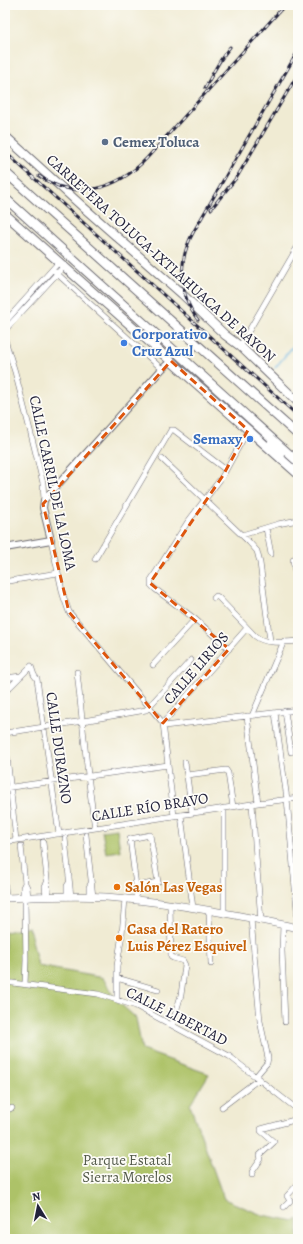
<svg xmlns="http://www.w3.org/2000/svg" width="303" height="1244" viewBox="0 0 303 1244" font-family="Alegreya,serif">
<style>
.green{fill:#adc267;stroke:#687251}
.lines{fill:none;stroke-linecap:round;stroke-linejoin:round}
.stream{stroke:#67b3e0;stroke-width:1.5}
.minor-casing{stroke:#6a6870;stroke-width:6}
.tertiary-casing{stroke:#6a6870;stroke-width:8}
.secondary-casing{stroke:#6a6870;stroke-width:8}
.primary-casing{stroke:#6a6870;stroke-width:10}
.trunk-casing{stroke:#6a6870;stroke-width:10}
.minor{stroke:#fff;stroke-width:5}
.tertiary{stroke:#fff;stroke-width:6}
.secondary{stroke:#fff;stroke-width:7}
.primary{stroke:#fff;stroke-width:8}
.trunk{stroke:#fff;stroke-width:8}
.rail-casing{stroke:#22223b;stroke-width:3}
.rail{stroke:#fdfcf7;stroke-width:1.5;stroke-dasharray:4.5;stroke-linecap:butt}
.marked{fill:none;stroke:#de560e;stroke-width:3;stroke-dasharray:8 5;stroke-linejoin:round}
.service-dot{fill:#5c6f8a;stroke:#fdfcf7;stroke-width:1.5}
.shop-dot{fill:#3f7fe0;stroke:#fdfcf7;stroke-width:1.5}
.food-dot{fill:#e8710a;stroke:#fdfcf7;stroke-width:1.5}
.labels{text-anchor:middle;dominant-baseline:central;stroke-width:3.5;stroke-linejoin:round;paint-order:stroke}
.service-label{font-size:15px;font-weight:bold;fill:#4e5e75;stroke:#fdfcf7;text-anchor:start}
.street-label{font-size:15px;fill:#22223b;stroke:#fdfcf7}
.shop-label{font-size:15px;font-weight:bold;fill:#366cbe;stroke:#fdfcf7;text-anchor:start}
.food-label{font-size:15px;font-weight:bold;fill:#c56008;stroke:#fdfcf7;text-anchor:start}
.park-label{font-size:15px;fill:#535a4a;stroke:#fdfcf7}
</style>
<rect width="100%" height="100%" fill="#fdfcf7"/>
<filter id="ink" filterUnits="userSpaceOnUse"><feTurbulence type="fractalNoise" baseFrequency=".025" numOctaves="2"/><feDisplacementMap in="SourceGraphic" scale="8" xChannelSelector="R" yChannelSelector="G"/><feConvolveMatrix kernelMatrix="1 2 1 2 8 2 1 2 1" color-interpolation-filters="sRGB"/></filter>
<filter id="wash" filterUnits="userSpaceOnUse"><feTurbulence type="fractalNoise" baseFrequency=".012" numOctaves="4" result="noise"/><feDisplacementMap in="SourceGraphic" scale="16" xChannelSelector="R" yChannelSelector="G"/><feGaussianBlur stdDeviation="0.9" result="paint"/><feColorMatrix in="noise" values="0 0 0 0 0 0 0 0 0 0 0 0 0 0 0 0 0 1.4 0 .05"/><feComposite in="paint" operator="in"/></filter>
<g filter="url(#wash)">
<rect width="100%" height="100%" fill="#f0ebd3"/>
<path class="green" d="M117,829L120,851L106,853L102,831Z
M29,927L38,966L103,978L115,999L136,1018L142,1050L209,1074L190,1105L224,1199L262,1215L295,1221L298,1219V1239H5V932Z"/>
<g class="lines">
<path class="stream" d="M275,368L298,340"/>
</g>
</g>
<g filter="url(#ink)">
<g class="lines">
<g class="minor-casing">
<path id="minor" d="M53,270L162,369
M5,322L59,262
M5,330L64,266
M5,340L15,372L31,434L43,483L44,500
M240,346L298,246
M162,459L249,542L257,551L260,563L270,641
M266,528L271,554
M242,535L278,524L298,520
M51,540L63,595L69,612L163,723L174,816
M298,555L293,560L298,589
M95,559L171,430H174L226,470
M9,581L58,573
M214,598L216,596L218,597L255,636C266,645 284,642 298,641
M229,649L195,619L155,589L151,585V580L187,523L222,477L248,430
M153,665L195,619
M31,666L34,675L37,679L59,834
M77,672C83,724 87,777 95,828
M5,678L21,676
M5,692L31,666
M285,711L291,752
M275,713L287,799L298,921
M247,716L258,803
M252,716L284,641
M163,723L247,628
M164,726L298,710
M5,733L83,721L146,710L191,660
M5,737L16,840
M185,762L192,813
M187,775L226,770L228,773L233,807
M5,788L168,765
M252,804L261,921
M224,808V914
M181,815L193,908
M86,835L93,897
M65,838L71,897
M5,842L258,803L298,798
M43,842L49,897
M21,846L25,883L23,887V898
M25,883L27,887L28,898
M5,886L6,898
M136,886L158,882L150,835L130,839L136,886V900
M46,897L45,886L47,883
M67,897V886L69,883
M89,897V887L91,883
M170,905L171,957L173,958L183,961L185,965L181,995L172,1025
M209,911L211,964
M251,919L260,1021L268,1058L267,1063L256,1076
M283,925L282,951L285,1022
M117,978L158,990
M5,982L98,994L136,1006L229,1056L298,1110
M25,984L26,960L25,898
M117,999V966L122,934L125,899
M222,1107L259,1079
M5,1111L12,1108
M252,1175V1172L261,1159L260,1155L274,1142L261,1131V1129L298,1119
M284,1207L290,1201L287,1196L298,1184"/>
</g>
<g class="tertiary-casing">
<path id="tertiary" d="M5,548L51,540L43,508L44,500L162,369L171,361"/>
</g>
<g class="secondary-casing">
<path id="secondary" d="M5,898C38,897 72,895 106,897C170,902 235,914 298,928"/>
</g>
<g class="primary-casing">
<path id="primary" d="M5,136L83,207L182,294L225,335L240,346L298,402
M5,214L298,474"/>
</g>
<g class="trunk-casing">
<path id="trunk" d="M5,172L298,435
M5,198L298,462
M272,442L282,460"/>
</g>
<use href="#minor" class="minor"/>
<use href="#tertiary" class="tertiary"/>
<use href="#secondary" class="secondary"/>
<use href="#primary" class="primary"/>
<use href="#trunk" class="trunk"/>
<g class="rail-casing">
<path id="rail" d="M205,88C213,73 219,60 230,47
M5,152L298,416
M39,176C76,202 118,189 147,158L285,5
M211,209L237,177L298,74
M198,320C178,294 178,259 194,231L298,51"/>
</g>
<use href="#rail" class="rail"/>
</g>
</g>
<path class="marked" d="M171,361L248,430L222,477L150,583L229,649L163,723L69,612L43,504Z"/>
<circle class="service-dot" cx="105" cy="142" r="4"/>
<g class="shop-dot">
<circle cx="124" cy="343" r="4"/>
<circle cx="250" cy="439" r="4"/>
</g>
<g class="food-dot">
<circle cx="117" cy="887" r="4"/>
<circle cx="119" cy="938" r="4"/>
</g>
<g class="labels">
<g class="service-label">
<text x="113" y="142">Cemex Toluca</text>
</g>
<g class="street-label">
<text transform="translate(161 258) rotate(42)">CARRETERA TOLUCA-IXTLAHUACA DE RAYON</text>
<text transform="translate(53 483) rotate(78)">CALLE CARRIL DE LA LOMA</text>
<text transform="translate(196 668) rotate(-49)">CALLE LIRIOS</text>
<text transform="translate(59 748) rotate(82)">CALLE DURAZNO</text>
<text transform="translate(150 807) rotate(-9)">CALLE RÍO BRAVO</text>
<text transform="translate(177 1016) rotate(27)">CALLE LIBERTAD</text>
</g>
<g class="shop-label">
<text x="132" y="334">Corporativo<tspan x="132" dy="17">Cruz Azul</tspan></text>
<text x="242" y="439" text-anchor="end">Semaxy</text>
</g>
<g class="food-label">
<text x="125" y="887">Salón Las Vegas</text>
<text x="127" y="929">Casa del Ratero<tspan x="127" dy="17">Luis Pérez Esquivel</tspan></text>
</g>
<g class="park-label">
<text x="127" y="1160">Parque Estatal<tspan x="127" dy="17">Sierra Morelos</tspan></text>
</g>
</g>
<rect width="303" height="1244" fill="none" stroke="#fdfcf7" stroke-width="20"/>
<g transform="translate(38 1206) rotate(350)" stroke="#fdfcf7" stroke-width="3" paint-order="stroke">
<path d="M0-3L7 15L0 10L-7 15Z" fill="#22223b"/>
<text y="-6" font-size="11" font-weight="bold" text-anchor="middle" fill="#22223b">N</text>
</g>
</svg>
